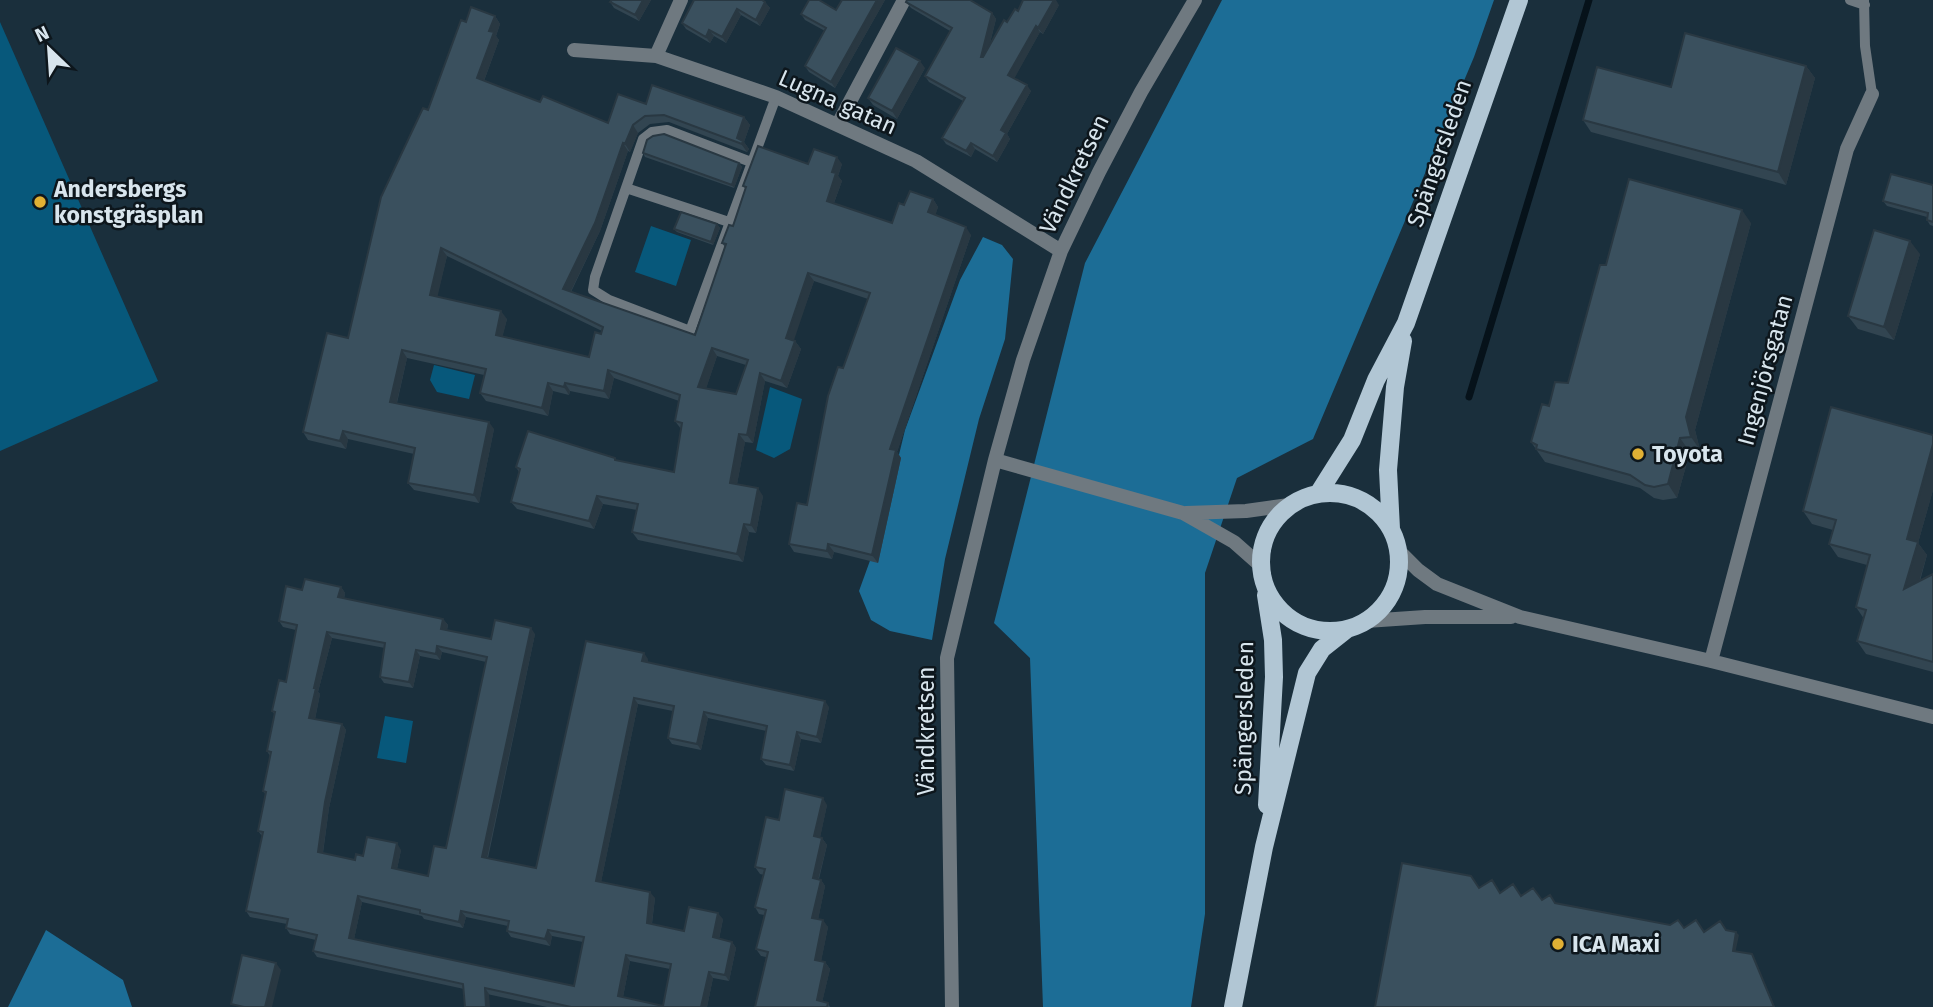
<svg xmlns="http://www.w3.org/2000/svg" width="1933" height="1007" viewBox="0 0 1933 1007" font-family="'Fira Sans',sans-serif">
<style>
.green{fill:#07587b}
.forest{fill:#1c6d96}
.lines{fill:none;stroke-linecap:round;stroke-linejoin:round}
.stream{stroke:#06121a;stroke-width:7}
.lane{stroke:#6f7980;stroke-width:10}
.street{stroke:#6f7980;stroke-width:14}
.primary{stroke:#b1c6d4;stroke-width:18}
.wall{fill:#324551;fill-rule:evenodd}
.shaded-wall{fill:#293842}
.building{fill:#3a505e;stroke:#293842;stroke-width:2;fill-rule:evenodd}
.poi-dot{fill:#e0b034;stroke:#0d161c;stroke-width:2.5}
.labels{text-anchor:middle;dominant-baseline:central;stroke-width:5;stroke-linejoin:round;paint-order:stroke}
.street-label{font-size:23px;fill:#d8e5ed;stroke:#0d161c}
.poi-label{font-size:23px;font-weight:bold;fill:#d8e5ed;stroke:#0d161c;text-anchor:start}
</style>
<rect width="100%" height="100%" fill="#1a2f3c"/>
<path class="green" d="M0,22L158,381L0,451Z
M651,226L691,240L676,286L635,272Z
M434,365L475,375L469,399L437,392L430,380Z
M770,387L802,399L790,449L774,458L756,450Z
M385,716L413,721L406,763L377,758Z"/>
<path class="forest" d="M1222,0H1494L1474,57L1313,439L1237,478L1205,573V914L1191,1007H1043L1030,658L994,623L1085,263Z
M983,237L1002,245L1013,259L1005,339L979,419L945,559L932,640L890,631L871,620L859,591L880,533L905,430L960,280Z
M46,930L123,980L132,1007H8Z"/>
<g class="lines">
<path class="stream" d="M1469,397L1589,0"/>
<path class="lane" d="M1850,0L1865,5
M1864,0L1865,46L1872,94
M751,162L667,130L652,132L643,139L595,277L593,290L609,300L690,331L776,97
M626,188L729,222"/>
<path class="street" d="M574,50L656,56L776,97L916,161L1061,251
M656,56L681,0
M838,124L904,0
M995,460L1183,513L1234,542L1260,565
M1186,513L1246,511L1289,505
M1398,550L1418,570L1437,584L1520,617L1711,661L1933,717
M1366,621L1425,617H1511
M1711,661L1847,149L1872,94
M952,1007L947,658L995,460L1023,360L1061,251L1099,172L1141,92L1195,0"/>
<path class="primary" d="M1261 562a69 69 0 1 1 138 0a69 69 0 1 1-138 0Z
M1318,494L1352,440L1376,380L1406,323L1519,0
M1391,529L1388,470L1395,387L1403,341
M1266,595L1273,640L1274,677L1267,805
M1233,1007L1264,847L1307,673L1322,649L1346,630"/>
</g>
<path class="wall" d="M612,0H651L639,21L614,8L610,2Z
M842,0H885L835,88L809,72L805,66L825,31L805,20L801,14L836,10Z
M765,2L770,8L760,26L741,15L726,43L714,36L710,43L686,29L682,23Z
M906,2L992,13L996,19L989,47L1007,22L1018,11L1059,5L1043,34L1040,32L1014,78L1031,91L1007,134L1010,139L997,162L975,149L971,157L946,144L942,138L963,101L929,82L925,76L950,31L911,8Z
M495,16L500,24L496,36L499,40L484,81L540,102L608,123L646,104L744,117L750,125L744,142L749,149L747,152L669,122L650,124L638,133L630,152L628,151L600,231L571,292L695,335L725,247L722,243L733,226L746,189L743,186L808,164H842L838,176L842,181L834,203L892,223L904,205L933,199L938,207L935,215L971,235L897,452L901,458L878,563L834,552L832,559L794,552L789,544L807,505L843,368L868,299L814,281L793,340L795,341L801,349L787,388L765,381L753,443L745,442L737,484L763,496L756,533L749,532L743,562L638,540L632,532L637,510L603,504L594,529L517,509L511,502L519,472L516,467L617,461L674,472L681,429L675,421L679,401L614,378L609,399L570,391L569,395L553,391L548,416L486,401L480,393L484,375L407,358L397,403L494,429L479,503L414,490L408,483L414,454L348,439L346,449L308,440L303,432L348,338L428,110L466,22ZM447,256L602,331L589,357L502,337L507,319L437,296ZM717,356L746,365L736,394L706,388Z
M1806,66L1815,78L1786,185L1591,132L1583,120L1671,87Z
M925,68L897,119L873,105L868,98Z
M643,153L739,163L742,167L734,188L645,157Z
M1933,185V226L1930,225L1927,220V217L1887,206L1883,201Z
M1751,223L1695,430L1700,450L1690,452L1677,498L1663,500L1654,498L1640,488L1545,462L1531,442L1549,406L1568,383L1606,265Z
M717,224L720,228L713,245L677,232L674,229Z
M1920,254L1894,340L1858,329L1848,316Z
M1933,490L1918,543L1927,555L1920,581L1933,574V672L1866,654L1857,641L1864,619L1856,607L1867,565L1838,557L1829,544L1833,530L1812,524L1803,511Z
M341,587L345,593L344,599L443,619L448,625L447,630L491,639L535,634L488,858L536,868L648,659L647,663L829,707L821,743L801,739L794,771L766,765L761,759L766,731L708,718L701,750L672,744L668,738L673,711L638,704L601,882L655,898L652,924L684,931L723,919L719,939L732,942L736,948L729,981L713,978L707,1007H547L317,957L313,951L316,940L290,934L286,928L287,924L250,917L246,911L262,836L258,831L266,795L263,791L270,756L267,751L275,715L272,711L286,682L296,630L283,627L279,621L302,590ZM332,638L385,648L380,677L384,683L413,688L420,656L440,660L442,652L486,662L446,848L428,876L397,869L401,850L363,856L355,860L323,853L329,808L346,730L342,724L315,719L320,694L318,692ZM362,902L422,916L424,919L463,928L466,917L508,926L507,931L511,937L550,946L552,936L583,942L574,986L354,939ZM630,961L670,969L663,1006L623,997Z
M827,805L820,837L822,838L827,845L819,879L821,880L825,886L818,919L828,927L821,961L825,962L830,969L822,1002L828,1003L830,1007H755L766,957L761,956L756,949L764,915L759,914L755,907L764,875L760,874L755,867L779,820Z"/>
<path class="shaded-wall" d="M643,0H651L639,21L635,15Z
M877,0H885L835,88L831,82Z
M1054,0H1056L1059,5L1043,34L1038,28Z
M765,2L770,8L760,26L756,20Z
M737,9L741,15L726,43L722,37Z
M992,13L996,19L985,63L981,57Z
M495,16L500,24L496,36L499,40L482,86L477,78L489,31Z
M1036,26L1040,32L1013,81L1008,75Z
M709,30L714,36L710,43L706,37Z
M920,61L925,68L897,119L892,111Z
M1806,66L1815,78L1786,185L1778,172Z
M1027,85L1031,91L1007,134L1010,139L997,162L993,156L1001,130Z
M744,117L750,125L744,142L749,149L747,152L737,138Z
M633,125L638,133L630,152L625,144Z
M623,143L628,151L600,231L568,297L563,289Z
M971,143L975,149L971,157L966,151Z
M837,157L842,164L838,176L842,181L832,208L827,201L832,172Z
M739,163L742,167L734,188L732,185Z
M933,199L938,207L934,220L928,212Z
M1742,210L1751,223L1695,430L1700,450L1691,437L1686,417Z
M717,224L720,228L713,245L711,242Z
M966,227L971,235L897,452L901,458L878,563L872,555L890,449Z
M1910,241L1920,254L1894,340L1884,327Z
M441,248L447,256L436,303L430,295Z
M808,273L814,281L792,346L786,338Z
M501,311L507,319L501,343L496,335Z
M795,341L801,349L787,388L781,381Z
M712,348L717,356L704,395L698,387Z
M402,350L407,358L395,410L390,402Z
M608,370L614,378L609,399L604,391Z
M760,373L765,381L753,443L747,435Z
M548,383L553,391L548,416L542,408Z
M565,383L570,391L569,395L564,387Z
M489,422L494,429L479,503L474,495Z
M343,431L348,439L346,449L340,441Z
M739,434L745,442L736,490L730,483Z
M1680,438L1690,452L1677,498L1668,484Z
M1933,444V490L1918,543L1927,555L1913,602L1904,589L1907,539Z
M758,488L763,496L756,533L751,525Z
M597,496L603,504L594,529L589,521Z
M744,524L749,532L743,562L737,554Z
M828,544L834,552L832,559L827,551Z
M341,587L345,593L343,603L338,597Z
M443,619L448,625L445,635L441,629Z
M531,628L535,634L486,863L482,857Z
M327,632L332,638L318,692L320,694L314,724L309,718L314,688Z
M437,646L442,652L440,660L436,654Z
M416,650L420,656L413,688L409,682Z
M644,653L648,659L646,668L642,661Z
M634,698L638,704L600,887L596,881Z
M825,701L829,707L821,743L817,737Z
M704,712L708,718L701,750L697,744Z
M342,724L346,730L329,808L322,858L318,852L325,802Z
M797,732L801,739L794,771L790,765Z
M823,798L827,805L819,843L814,836Z
M822,838L827,845L817,884L813,878Z
M397,843L401,850L396,874L392,868Z
M821,880L825,886L817,925L812,918Z
M650,892L655,898L651,929L647,923Z
M358,896L362,902L353,944L349,938Z
M461,911L466,917L463,928L459,922Z
M718,913L723,919L718,944L713,937Z
M823,920L828,927L820,967L815,960Z
M548,930L552,936L550,946L545,939Z
M1736,932L1739,935L1735,954L1733,951Z
M732,942L736,948L729,981L725,975Z
M1752,954L1754,958L1775,1007H1774Z
M626,955L630,961L622,1002L618,996Z
M825,962L830,969L821,1007L817,1000Z
M276,963L281,970L272,1007H265Z
M709,972L713,978L707,1007H701Z
M485,988L489,994L490,1007H486Z"/>
<path class="building" d="M612,0H643L635,15L610,2Z
M694,0H762L765,2L756,20L737,9L722,37L709,30L706,37L682,23Z
M809,0H819L836,10L842,0H877L831,82L805,66L826,28L801,14Z
M907,0H970L992,13L981,57H983L1004,20L1007,22L1015,9L1018,11L1023,0H1054L1038,28L1036,26L1008,75L1027,85L1001,130L1006,133L993,156L971,143L966,151L942,138L965,98L925,76L952,28L906,2Z
M471,7L495,16L489,31L494,32L477,78L540,102L543,96L608,123L618,94L646,104L652,85L744,117L737,138L743,141L742,144L664,115L645,116L633,125L625,144L623,143L595,223L563,289L695,335L726,244L722,243L729,225L733,226L746,187L743,186L758,146L808,164L814,149L837,157L832,172L836,173L827,201L892,223L899,203L904,205L910,191L933,199L928,212L966,227L890,449L896,450L872,555L828,544L827,551L789,544L797,503L807,505L828,396L838,367L843,368L870,293L808,273L786,338L795,341L781,381L760,373L747,435L739,434L730,483L758,488L751,525L744,524L737,554L632,532L638,504L597,496L589,521L511,502L520,469L516,467L528,431L615,458V460L674,472L682,423L675,421L680,395L608,370L604,391L565,383L564,387L548,383L542,408L480,393L486,369L402,350L390,402L489,422L474,495L408,483L415,448L343,431L340,441L303,432L327,333L348,338L381,197L423,108L428,110L461,20L466,22ZM441,248L603,327L601,334L595,332L589,357L496,335L501,311L430,295ZM712,348L748,360L736,394L698,387Z
M1685,33L1806,66L1778,172L1583,120L1597,67L1671,87Z
M896,48L920,61L892,111L868,98Z
M664,134L739,163L732,185L643,153L647,140L653,136Z
M1891,174L1933,185V222L1927,220L1928,213L1883,201Z
M1629,179L1742,210L1686,417L1691,437L1680,438L1668,484L1654,487L1645,485L1630,475L1536,449L1537,445L1531,442L1542,404L1549,406L1555,382L1568,383L1600,265H1606Z
M681,212L717,224L711,242L674,229Z
M1874,230L1910,241L1884,327L1848,316Z
M1831,407L1933,435V444L1907,539L1918,542L1904,589L1933,574V662L1857,641L1866,610L1856,607L1870,555L1829,544L1836,520L1803,511Z
M305,579L341,587L338,597L443,619L441,629L491,639L495,620L531,628L482,857L536,868L586,641L644,653L642,661L825,701L817,737L797,732L790,765L761,759L767,726L704,712L697,744L668,738L674,706L634,698L596,881L650,892L647,923L684,931L689,907L718,913L713,937L732,942L725,975L709,972L701,1007H571L485,988L486,1007H465L463,984L313,951L317,935L286,928L288,919L246,911L263,832L258,831L266,792L263,791L271,752L267,751L275,712L272,711L279,680L286,682L297,625L279,621L286,586L302,590ZM327,632L385,643L380,677L409,682L416,650L436,654L437,646L487,657L446,848L434,846L428,876L392,868L397,843L367,837L363,856L356,854L355,860L318,852L325,802L342,724L309,718L316,688H314ZM358,896L420,910V913L459,922L461,911L509,921L507,931L545,939L548,930L584,937L574,986L349,938ZM626,955L671,964L663,1006L618,996Z
M785,789L823,798L814,836L822,838L813,878L821,880L812,918L823,920L815,960L825,962L817,1000L828,1003L827,1007H755L768,952L756,949L766,910L755,907L765,869L755,867L766,817L779,820Z
M1402,863L1471,876L1479,888L1492,880L1500,893L1513,884L1521,896L1533,888L1542,900L1550,895L1555,903L1670,925L1678,920L1684,928L1696,920L1704,932L1720,921L1726,930L1736,932L1733,951L1752,954L1774,1007H1375Z
M242,955L276,963L265,1007H244L231,1004Z"/>
<g class="poi-dot">
<circle cx="40" cy="202" r="7"/>
<circle cx="1638" cy="454" r="7"/>
<circle cx="1558" cy="944" r="7"/>
</g>
<g class="labels">
<g class="street-label">
<text transform="translate(838 102) rotate(24)">Lugna gatan</text>
<text transform="translate(1439 153) rotate(-71)">Spängersleden</text>
<text transform="translate(1074 174) rotate(-64)">Vändkretsen</text>
<text transform="translate(1765 370) rotate(-75)">Ingenjörsgatan</text>
<text transform="translate(1244 718) rotate(-89)">Spängersleden</text>
<text transform="translate(926 731) rotate(-90)">Vändkretsen</text>
</g>
<g class="poi-label">
<text x="54" y="189">Andersbergs<tspan x="54" dy="26">konstgräsplan</tspan></text>
<text x="1652" y="454">Toyota</text>
<text x="1572" y="944">ICA Maxi</text>
</g>
</g>
<g transform="translate(49 49) rotate(335)" stroke="#0d161c" stroke-width="5" paint-order="stroke">
<path d="M0-5L12 26L0 18L-12 26Z" fill="#d8e5ed"/>
<text y="-10" font-size="19" font-weight="bold" text-anchor="middle" fill="#d8e5ed">N</text>
</g>
</svg>
